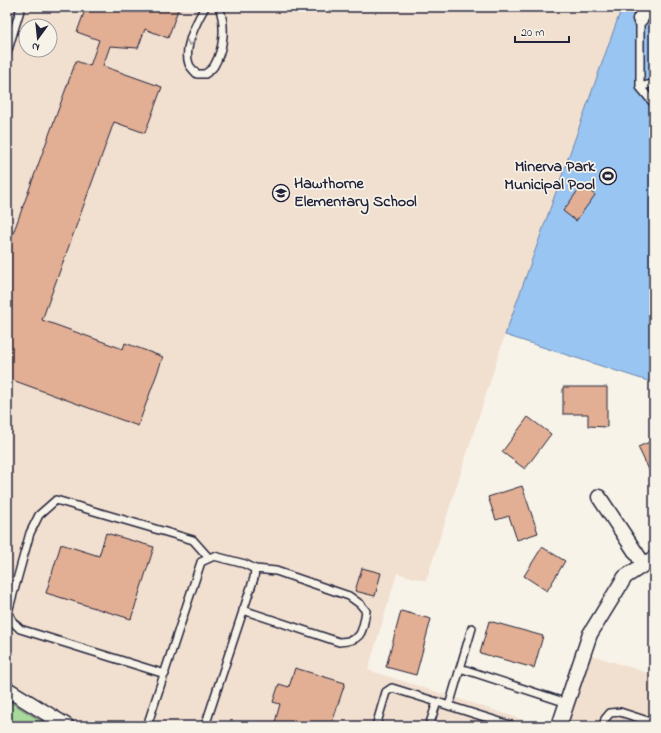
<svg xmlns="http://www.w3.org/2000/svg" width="661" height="733" viewBox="0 0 661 733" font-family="'Indie Flower',sans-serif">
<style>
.built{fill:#f1dfcf;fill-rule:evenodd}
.green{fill:#a8d99a;stroke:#657e6a}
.water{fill:#99c5f2;stroke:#6984a9}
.building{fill:#e2af94;stroke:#22223b}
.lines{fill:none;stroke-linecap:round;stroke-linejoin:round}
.lane-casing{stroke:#22223b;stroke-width:10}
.street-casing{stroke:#22223b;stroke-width:17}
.lane{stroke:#f7f3e8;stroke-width:7}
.street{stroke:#f7f3e8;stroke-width:14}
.oneway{stroke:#97959a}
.labels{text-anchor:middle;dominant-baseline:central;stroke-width:3.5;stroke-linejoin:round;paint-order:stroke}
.poi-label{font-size:16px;font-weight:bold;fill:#22223b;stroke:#f7f3e8;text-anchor:end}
</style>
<rect width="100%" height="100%" fill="#f7f3e8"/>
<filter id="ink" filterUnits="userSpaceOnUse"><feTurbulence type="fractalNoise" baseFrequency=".025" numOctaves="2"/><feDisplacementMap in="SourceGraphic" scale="8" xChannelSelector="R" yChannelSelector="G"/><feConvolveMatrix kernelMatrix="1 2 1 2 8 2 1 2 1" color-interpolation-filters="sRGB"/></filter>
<g filter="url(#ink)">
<path class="built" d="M7,7H622L505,335L426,581L397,573L368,670L543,726H49L7,700ZM26,26H50V50H26Z
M582,652L654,675V726H556Z"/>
<path class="green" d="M7,700L49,726H7Z"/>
<path class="water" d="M622,7L654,17V383L505,335Z"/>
<path class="building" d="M76,7H179L168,38L145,29L138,48L110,46L103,66L162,87L145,133L114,122L42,320L123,349L125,343L163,357L138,426L7,378V250L76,61L90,66L99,40L77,32L85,10Z
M582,185L595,195L576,221L563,211Z
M563,387H607V427L588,426V414H563Z
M528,417L551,434L525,469L502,452Z
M654,440V480L638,447Z
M522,486L538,533L517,540L509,516L496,520L488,497Z
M106,533L154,547L131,619L46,593L61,544L99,556Z
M542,547L565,561L547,591L524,576Z
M362,568L381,573L375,596L355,591Z
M401,611L431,619L416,675L386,667Z
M489,621L543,636L534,668L480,653Z
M295,668L345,683L331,726H274L280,704L273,702L279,684L289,687Z"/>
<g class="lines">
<g class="lane-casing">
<path id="lane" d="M205,7C197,21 183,48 189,64C190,67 194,71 197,74H205C208,72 212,69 214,66C224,49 226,25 219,7
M640,19V87L654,104
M7,53L21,7
M640,87L654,83
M243,610L339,642C363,641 362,632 366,611L360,604L349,596L276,571L255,569
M460,668L567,703
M165,674L20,629L13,622L8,612L30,533L39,515L56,500L193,540L209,558
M449,706L472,628
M147,726L201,562L214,556L245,564L255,569L254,578L205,726
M376,726L386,692L392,688L437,702
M429,726L437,702L513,726
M603,726L605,719L610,713L620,712L654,723"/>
</g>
<g class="street-casing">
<path id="street" d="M640,19L648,7
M599,497L644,565
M7,689L67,726
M559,726L590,634L625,577L654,558"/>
</g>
<use href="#lane" class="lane"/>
<use href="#street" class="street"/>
</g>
<defs><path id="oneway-chevron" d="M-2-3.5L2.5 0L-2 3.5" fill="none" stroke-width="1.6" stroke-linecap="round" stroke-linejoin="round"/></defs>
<use class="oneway" href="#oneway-chevron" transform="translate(190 43) rotate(106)"/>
</g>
<defs>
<g id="stadium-ring" transform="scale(0.9)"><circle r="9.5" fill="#f7f3e8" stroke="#22223b" stroke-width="1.5"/><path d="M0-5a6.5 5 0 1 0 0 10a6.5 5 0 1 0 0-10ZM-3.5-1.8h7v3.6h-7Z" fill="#22223b"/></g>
<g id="school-ring" transform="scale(0.9)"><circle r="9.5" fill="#f7f3e8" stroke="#22223b" stroke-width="1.5"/><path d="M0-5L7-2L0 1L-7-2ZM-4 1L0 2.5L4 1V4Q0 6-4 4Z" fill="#22223b"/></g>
</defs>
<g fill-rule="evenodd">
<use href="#stadium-ring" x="608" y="176"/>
<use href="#school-ring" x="281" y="193"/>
</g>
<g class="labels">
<g class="poi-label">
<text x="595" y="167">Minerva Park<tspan x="595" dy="18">Municipal Pool</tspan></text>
<text x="294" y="184" text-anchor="start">Hawthorne<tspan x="294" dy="18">Elementary School</tspan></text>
</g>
</g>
<rect width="661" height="733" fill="none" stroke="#f7f3e8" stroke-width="24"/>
<rect x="12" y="12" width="637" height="709" fill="none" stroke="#22223b" stroke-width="1.5" filter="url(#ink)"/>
<g transform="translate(38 38) rotate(195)"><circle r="19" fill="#f7f3e8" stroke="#a29fa3"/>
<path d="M0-3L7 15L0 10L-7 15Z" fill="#22223b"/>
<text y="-6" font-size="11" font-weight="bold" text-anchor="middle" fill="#22223b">N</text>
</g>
<path d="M515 36v6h54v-6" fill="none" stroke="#22223b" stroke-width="2"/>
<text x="521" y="36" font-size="12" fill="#22223b" stroke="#f7f3e8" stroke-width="3" paint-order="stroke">20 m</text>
</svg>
